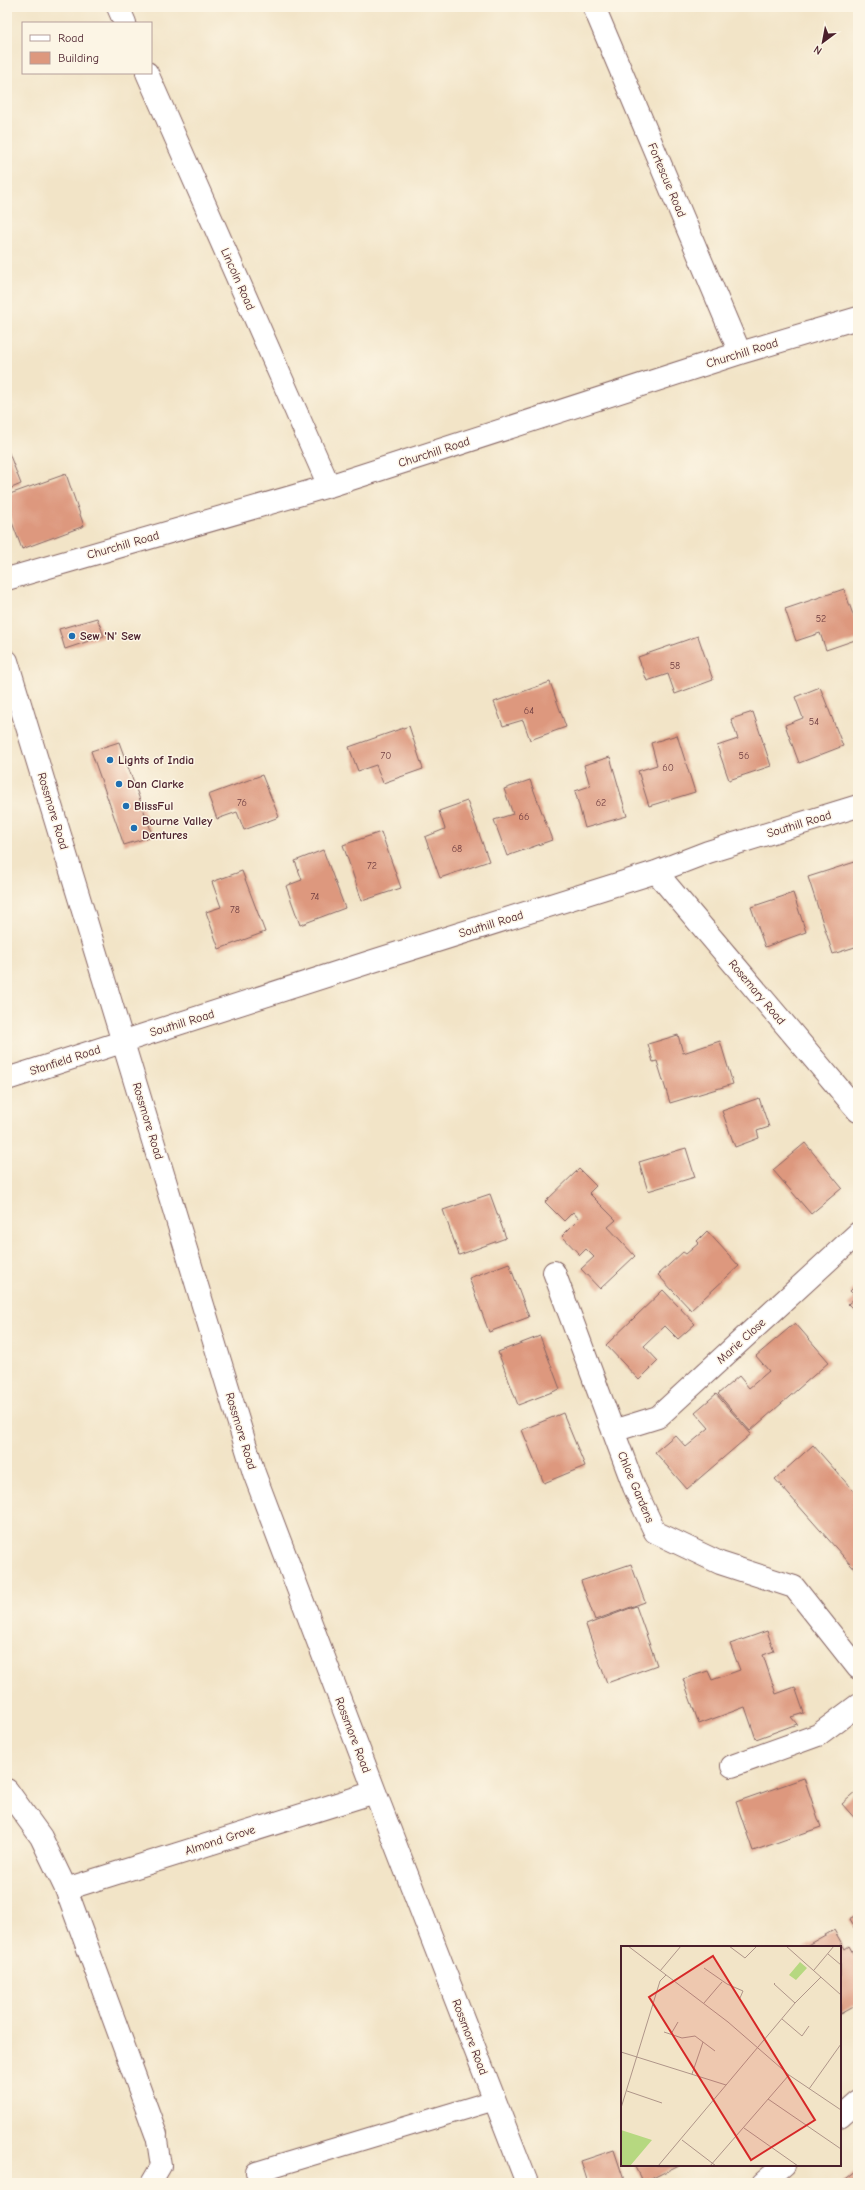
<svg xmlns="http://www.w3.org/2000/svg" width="865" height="2190" viewBox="0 0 865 2190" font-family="'Comic Neue',sans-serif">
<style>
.building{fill:#dd987e}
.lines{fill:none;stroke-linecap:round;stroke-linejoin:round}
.lane-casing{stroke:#856462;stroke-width:22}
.street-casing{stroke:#856462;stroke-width:24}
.lane{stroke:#fff;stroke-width:20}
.street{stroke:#fff;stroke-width:22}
.poi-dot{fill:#1f6fb2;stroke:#fcf5e5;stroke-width:1.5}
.labels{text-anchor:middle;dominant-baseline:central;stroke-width:3;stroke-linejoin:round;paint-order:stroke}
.number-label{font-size:10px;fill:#6f3d40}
.street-label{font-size:12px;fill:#4a1f2b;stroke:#fcf5e5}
.poi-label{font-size:12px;font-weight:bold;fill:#4a1f2b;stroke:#fcf5e5;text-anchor:start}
.inset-road{fill:none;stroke:#af9589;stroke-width:1}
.view{fill:#d62828;fill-opacity:0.15;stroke:#d62828;stroke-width:2}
.inset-edge{fill:none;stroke:#4a1f2b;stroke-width:2}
</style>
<rect width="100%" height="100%" fill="#fcf5e5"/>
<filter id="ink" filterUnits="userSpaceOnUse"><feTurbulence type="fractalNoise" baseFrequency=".025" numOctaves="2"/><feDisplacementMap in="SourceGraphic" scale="8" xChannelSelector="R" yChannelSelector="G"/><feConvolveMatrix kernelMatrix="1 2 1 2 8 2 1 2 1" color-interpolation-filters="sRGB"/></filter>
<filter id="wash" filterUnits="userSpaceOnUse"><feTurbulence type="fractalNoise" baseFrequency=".012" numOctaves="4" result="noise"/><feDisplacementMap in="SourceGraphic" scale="16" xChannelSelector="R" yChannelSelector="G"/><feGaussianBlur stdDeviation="0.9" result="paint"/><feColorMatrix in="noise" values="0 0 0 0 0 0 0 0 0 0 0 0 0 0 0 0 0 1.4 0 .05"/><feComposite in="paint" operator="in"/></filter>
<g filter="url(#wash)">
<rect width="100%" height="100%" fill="#f2e4c7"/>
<g id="blocks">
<path class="building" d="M7,448L21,484L7,490Z
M66,474L84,526L22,549L7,509V495Z
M844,589L858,629V639L826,650L820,633L796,641L785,609Z
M97,618L104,636L65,649L59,629Z
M698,636L713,680L675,694L668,674L647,681L638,657Z
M550,682L566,727L530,740L523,720L503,726L494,702Z
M820,687L843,746L799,763L785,725L803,718L795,697Z
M753,712L771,766L729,780L717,746L738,739L731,719Z
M409,726L423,769L383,783L376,765L358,771L349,747Z
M677,735L695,792L649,806L638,771L657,765L651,743Z
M119,742L153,836L124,845L91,751Z
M610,757L627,816L585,828L575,791L590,786L584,765Z
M262,775L279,817L244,830L237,812L217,819L208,795Z
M530,780L552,840L507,856L494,820L513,814L504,789Z
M467,801L489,861L440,878L425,837L445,829L439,811Z
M381,832L401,888L362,901L343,845Z
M323,850L345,908L300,925L286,886L302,880L295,861Z
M858,861V946L833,954L808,877Z
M242,871L265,932L219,949L206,912L221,907L212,882Z
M793,893L806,932L765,947L751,907Z
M678,1035L683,1053L720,1041L733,1084L670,1103L657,1061L653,1062L648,1044Z
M759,1098L769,1127L757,1131L759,1138L735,1147L722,1111Z
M805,1143L842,1188L811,1214L773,1170Z
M686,1148L695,1177L648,1191L639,1162Z
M579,1169L596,1186L589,1193L616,1220L608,1227L635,1256L600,1289L581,1269L594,1257L586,1249L580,1255L562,1236L579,1219L573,1212L564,1221L545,1202Z
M490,1194L506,1238L459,1255L443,1210Z
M707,1231L739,1266L691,1310L658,1275L683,1252L686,1254L699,1243L697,1241Z
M509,1263L529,1317L489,1332L469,1278Z
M858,1283V1314L848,1304L856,1297L850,1291Z
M663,1290L695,1324L678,1339L665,1326L644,1346L658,1361L639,1380L606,1345Z
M795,1323L829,1362L750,1431L718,1394L739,1376L749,1388L769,1371L756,1356Z
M540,1336L560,1389L518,1405L498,1352Z
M716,1394L751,1434L687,1489L655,1452L675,1435L686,1447L709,1428L695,1412Z
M563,1413L585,1466L544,1483L522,1430Z
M813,1445L858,1496V1573L775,1479Z
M631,1564L645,1602L595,1620L581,1581Z
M636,1606L657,1665L607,1683L586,1625Z
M767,1631L774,1651L763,1655L776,1694L795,1687L804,1713L791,1717L797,1724L756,1739L745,1707L699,1724L683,1679L708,1671L712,1680L740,1670L730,1644Z
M804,1778L821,1827L753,1851L736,1802Z
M858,1790V1822L842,1804Z
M858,1914V1934L849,1919Z
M834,1930L845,1949L849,1946L858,1962V2004L840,2014V1947H804Z
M614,2150L625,2183H588L581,2161Z
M634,2165H679L643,2183Z
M857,2171L858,2183H842Z"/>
</g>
</g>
<g filter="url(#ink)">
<use href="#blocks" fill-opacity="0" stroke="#856462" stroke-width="1"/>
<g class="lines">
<g class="lane-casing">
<path id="lane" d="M256,2172L495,2100
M151,2183L161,2166L156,2134"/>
</g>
<g class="street-casing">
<path id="street" d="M118,7L125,23
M594,7L740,353
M147,73L329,486
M7,579L329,486L740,353L858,318
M7,661L254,1473L375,1792L527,2183
M656,872L858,1111
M7,1079L373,961L656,872L708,852L858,806
M554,1272L634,1487L655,1532L720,1563L794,1587L858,1668
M613,1431L658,1417L858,1233
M732,1766L818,1735L858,1705
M7,1790L41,1837L66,1889L156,2134
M66,1889L375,1792
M840,2117L858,2101
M763,2183L784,2165"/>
</g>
<use href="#lane" class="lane"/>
<use href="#street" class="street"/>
</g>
</g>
<g class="poi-dot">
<circle cx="72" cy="636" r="4"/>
<circle cx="110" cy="760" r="4"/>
<circle cx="119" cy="784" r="4"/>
<circle cx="126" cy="806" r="4"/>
<circle cx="134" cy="828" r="4"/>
</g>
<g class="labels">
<g class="number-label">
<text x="821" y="619">52</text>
<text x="675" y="666">58</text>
<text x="529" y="711">64</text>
<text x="814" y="722">54</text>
<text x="386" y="756">70</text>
<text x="744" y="756">56</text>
<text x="668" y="768">60</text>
<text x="242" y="803">76</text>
<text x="601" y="803">62</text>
<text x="524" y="817">66</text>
<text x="457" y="849">68</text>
<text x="372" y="866">72</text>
<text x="315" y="897">74</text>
<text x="235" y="910">78</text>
</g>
<g class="street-label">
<text transform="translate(667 180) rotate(67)">Fortescue Road</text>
<text transform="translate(238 279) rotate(66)">Lincoln Road</text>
<text transform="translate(742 353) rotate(-17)">Churchill Road</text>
<text transform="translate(434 452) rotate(-18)">Churchill Road</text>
<text transform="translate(123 545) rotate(-16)">Churchill Road</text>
<text transform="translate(53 811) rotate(73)">Rossmore Road</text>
<text transform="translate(799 824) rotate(-17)">Southill Road</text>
<text transform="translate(491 924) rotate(-17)">Southill Road</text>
<text transform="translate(757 992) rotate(50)">Rosemary Road</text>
<text transform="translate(182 1023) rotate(-17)">Southill Road</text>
<text transform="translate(65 1060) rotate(-18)">Stanfield Road</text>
<text transform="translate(148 1121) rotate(73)">Rossmore Road</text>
<text transform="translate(741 1341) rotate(-42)">Marie Close</text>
<text transform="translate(241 1431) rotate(73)">Rossmore Road</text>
<text transform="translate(636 1487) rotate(67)">Chloe Gardens</text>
<text transform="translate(353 1735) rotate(69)">Rossmore Road</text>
<text transform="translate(220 1840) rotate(-18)">Almond Grove</text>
<text transform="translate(470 2037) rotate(69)">Rossmore Road</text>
</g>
<g class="poi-label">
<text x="80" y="636">Sew 'N' Sew</text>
<text x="118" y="760">Lights of India</text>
<text x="127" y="784">Dan Clarke</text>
<text x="134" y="806">BlissFul</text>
<text x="142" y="821">Bourne Valley<tspan x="142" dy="14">Dentures</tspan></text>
</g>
</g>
<g transform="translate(621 1946)">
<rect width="220" height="220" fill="#f2e4c7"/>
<path d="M179,16L186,22L175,34L168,29ZM0,184L31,194L9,220H0Z" fill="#b6d880"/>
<path class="inset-road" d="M7,0L107,76L168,129L220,164M108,0L124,12L136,0M165,0L220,49M207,8L220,19M83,22L106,38L122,45L119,52M193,24L213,0M39,25L60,0M154,37L153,38L174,57M83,57L101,36M161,73L181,90L188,80M43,86L61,92L74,90L94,105M50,88L57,76M0,106L105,139M71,128L82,96M188,143L220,98M6,145L41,157M147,153L220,203M0,162L39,35L45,29M123,182L177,220M61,194L95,220M37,220L174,57L200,31M89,220L168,129"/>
<path class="view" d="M92,10L194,174L130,214L28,51Z"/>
<rect width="220" height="220" class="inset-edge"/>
</g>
<rect width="865" height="2190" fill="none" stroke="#fcf5e5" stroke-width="24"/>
<rect x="22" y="22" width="130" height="52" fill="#fcf5e5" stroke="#b59f9b"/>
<rect x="30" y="35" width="20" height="6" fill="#ffffff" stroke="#b59f9b"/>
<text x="58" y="42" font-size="12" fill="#4a1f2b">Road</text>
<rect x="30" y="52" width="20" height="12" fill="#dd987e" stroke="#b59f9b"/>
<text x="58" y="62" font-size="12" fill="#4a1f2b">Building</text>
<g transform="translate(823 42) rotate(212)" stroke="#fcf5e5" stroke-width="3" paint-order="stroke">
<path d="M0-3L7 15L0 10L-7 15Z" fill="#4a1f2b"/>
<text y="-6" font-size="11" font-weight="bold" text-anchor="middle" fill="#4a1f2b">N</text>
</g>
</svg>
